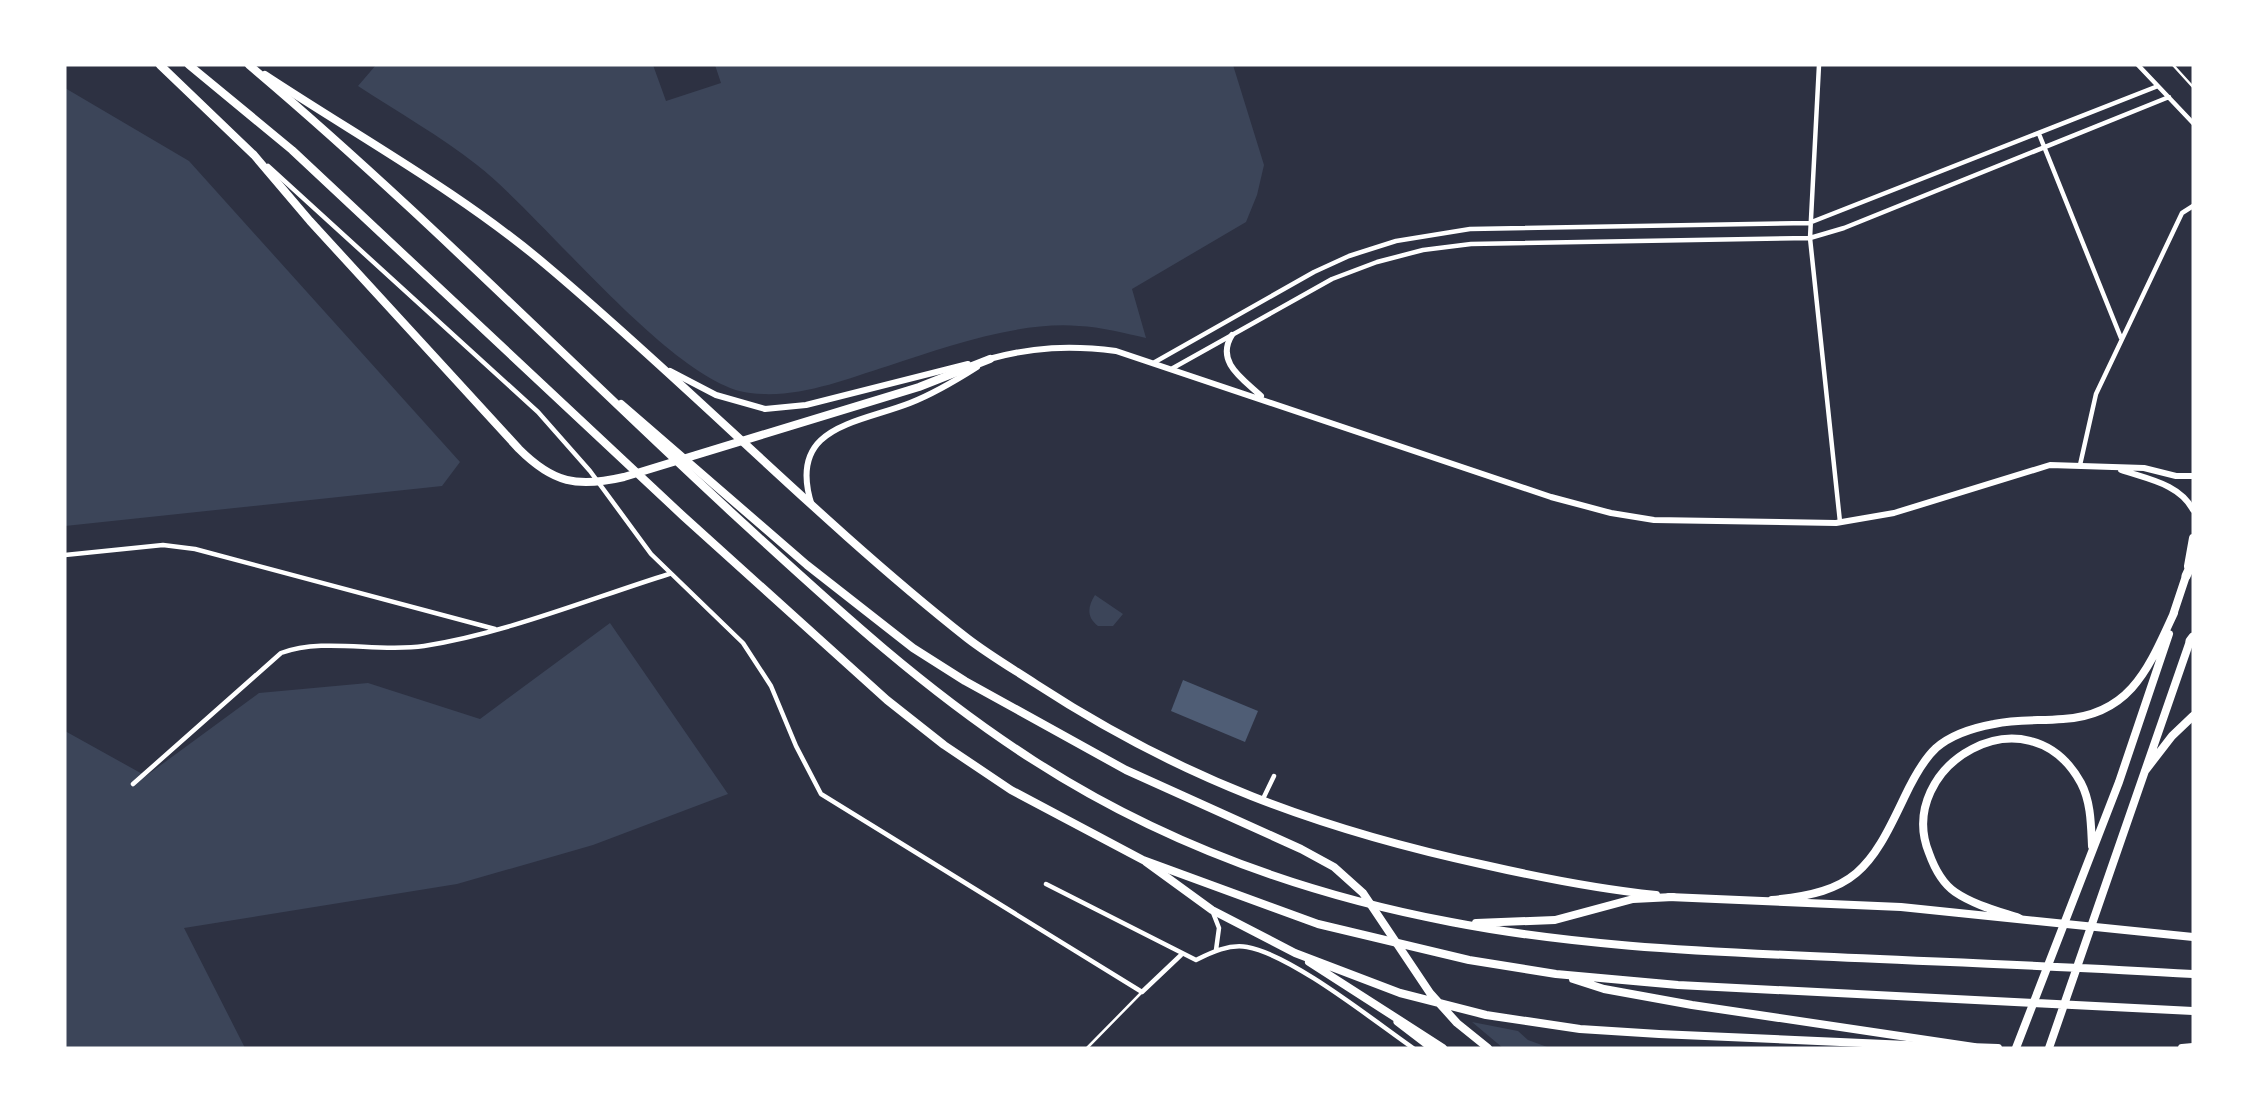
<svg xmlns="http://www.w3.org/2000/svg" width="2258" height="1113" viewBox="0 0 2258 1113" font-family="Arial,sans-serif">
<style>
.green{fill:#3c4559}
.water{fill:#4f5d75}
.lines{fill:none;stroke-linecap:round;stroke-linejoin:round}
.service{stroke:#fff;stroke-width:2.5}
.minor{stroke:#fff;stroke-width:4.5}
.tertiary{stroke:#fff;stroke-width:6}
.secondary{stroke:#fff;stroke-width:7}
.primary{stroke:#fff;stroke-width:8}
.trunk{stroke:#fff;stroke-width:8}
.motorway{stroke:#fff;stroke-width:9}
</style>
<rect width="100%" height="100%" fill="#2d3142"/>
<path class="green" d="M376,65H653L666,101L721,83L715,65H1233L1264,165L1257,195L1246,222L1132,289L1146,338C1124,333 1101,327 1079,326C1019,321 945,347 888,366C843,380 798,399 750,393C674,385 543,216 477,165C440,136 398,112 358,86Z
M65,88L189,161L460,462L442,486L65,526Z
M1095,595L1123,614L1113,626H1098C1086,617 1088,606 1095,595Z
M610,623L728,794L593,845L457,884L184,928L245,1048H65V731L146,776L259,693L368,683L480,719Z
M1472,1022L1518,1031L1528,1040L1550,1048H1503Z"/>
<path class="water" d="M1183,680L1258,711L1245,742L1171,711Z"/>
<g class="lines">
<path class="service" d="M2173,65L2193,87
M1087,1048L1141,993"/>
<path class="minor" d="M1819,65L1810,238L1840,522
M2138,65L2193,123
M2039,134L2121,338
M268,166L538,412L590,471L651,554L743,643L771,686L796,746L821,794L1142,992L1181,955
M1155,362L1314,272L1349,256L1396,241L1470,229L1809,223L2158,86
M1173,368L1332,279L1377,262L1423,250L1471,244L1810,238L1844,228L2169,97
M2080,465L2096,394L2182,213L2193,206
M65,555L163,545L195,549L495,629
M133,784L281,653C325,637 377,653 424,646C507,633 589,599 669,574
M1262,801L1274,776
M1046,884L1196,960C1212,952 1229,944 1247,947C1292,955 1374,1021 1413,1048
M1212,910L1219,928L1216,950"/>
<path class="tertiary" d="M1232,335C1215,362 1243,379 1261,396
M989,359C1032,347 1071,345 1116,351L1551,497L1611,513L1654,520L1836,523L1894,513L2050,465L2144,468L2176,476H2193
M670,371L716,395L765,409L806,405L968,364
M2121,470C2147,479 2180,484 2193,510
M812,506C786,426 856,424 910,403C933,394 955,381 977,367"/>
<path class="secondary" d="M1397,1022L1431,1048"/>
<path class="primary" d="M265,75C359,137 461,193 546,265C690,386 820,522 967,638C989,655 1013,669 1036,684C1180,778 1318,829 1485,865C1542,878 1598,889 1656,895
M621,404L807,565L913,648L965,681L1126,770L1301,849L1334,867L1363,893L1430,993L1457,1023L1488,1048
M2188,566L2193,538
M1146,862L1212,910L1295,953L1400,993L1486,1015L1580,1029L1659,1034L1953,1047
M1669,897L1901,907L2193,937
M1309,962L1443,1048
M1969,1047L1998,1048"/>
<path class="trunk" d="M160,65L254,155L310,221L519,449C553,483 577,488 624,477L919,387L990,359
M189,65L292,150L683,516L887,700L944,745L1011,790L1143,860L1318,924L1469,960L1556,974L1678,985L2193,1011
M249,65C416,206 569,362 729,510C826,599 922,689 1033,760C1160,842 1303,894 1451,922C1570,945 1689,951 1810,956C1938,962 2066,966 2193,974
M2173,615L2186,576
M2145,771L2172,736L2193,716
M1772,900C1855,892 1870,870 1904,798C1912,781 1922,761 1936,748C1952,734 1972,728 1994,724C2017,719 2039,721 2063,719C2131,715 2149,667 2174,613
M2019,918C1998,911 1974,905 1955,892C1942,883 1934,867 1929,853C1894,766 2028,686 2081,783C2091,802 2091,825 2092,846
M1476,923L1555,920L1633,899L1673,897
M1573,979L1604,989L1692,1005L1974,1047
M2016,1048L2119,782L2169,634
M2049,1048L2190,641
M2182,1048L2193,1047"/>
<path class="motorway" d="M2186,576L2193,561
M2190,641L2193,637"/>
</g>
<rect width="2258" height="1113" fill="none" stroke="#ffffff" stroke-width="133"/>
</svg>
